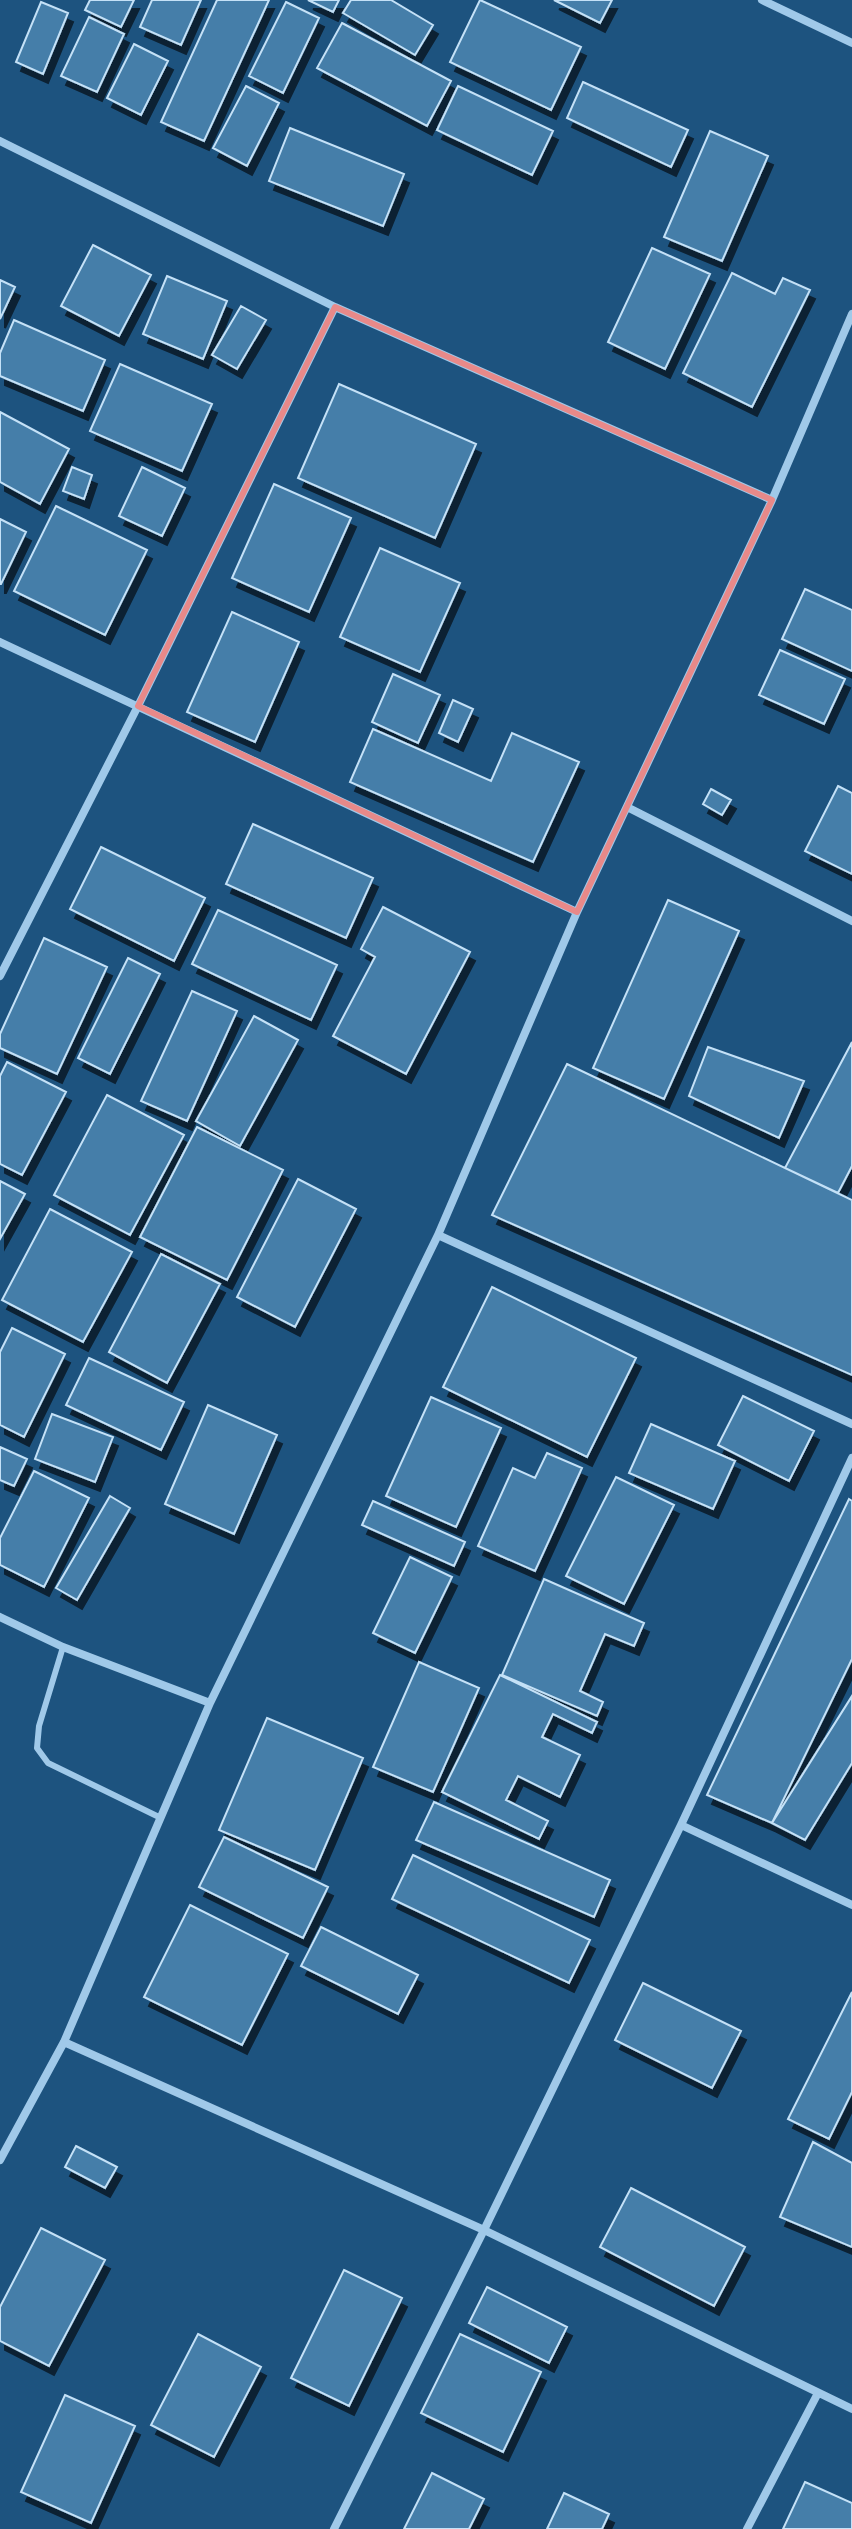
<svg xmlns="http://www.w3.org/2000/svg" width="852" height="2529" viewBox="0 0 852 2529" font-family="Inter,sans-serif">
<style>
.building{fill:#457ea9;stroke:#c4e1f7;stroke-width:2;filter:url(#shadow)}
.lines{fill:none;stroke-linecap:round;stroke-linejoin:round}
.service{stroke:#a0c9e9;stroke-width:6}
.minor{stroke:#a0c9e9;stroke-width:8}
.marked{fill:none;stroke:#e88989;stroke-width:6;stroke-linejoin:round}
</style>
<defs>
<filter id="shadow"><feDropShadow dx="5" dy="9" stdDeviation="0" flood-color="#0009"/></filter>
</defs>
<rect width="100%" height="100%" fill="#1d537f"/>
<path class="building" d="M90,0H134L121,27L85,10Z
M152,0H201L181,45L140,27Z
M217,0H269L204,141L161,122Z
M308,0H339L333,12Z
M351,0H391L433,25L415,55L343,13Z
M480,0L581,47L551,110L450,62Z
M554,0H612L600,23Z
M41,2L68,13L43,74L16,62Z
M286,2L319,18L283,93L249,76Z
M89,17L124,34L97,92L61,76Z
M342,23L451,81L427,126L317,68Z
M134,44L168,61L141,115L107,98Z
M583,82L688,130L671,167L567,118Z
M246,86L279,103L247,166L213,148Z
M458,86L553,131L532,175L437,130Z
M290,128L404,174L383,226L269,181Z
M710,131L768,156L722,261L664,237Z
M93,245L151,275L119,336L61,306Z
M652,248L710,274L665,369L608,342Z
M732,273L775,294L783,278L810,290L752,407L683,373Z
M167,276L227,301L203,359L143,334Z
M0,280L15,287L0,319Z
M241,306L266,320L237,369L212,355Z
M14,320L105,360L83,411L0,376V353Z
M120,364L212,404L182,471L90,431Z
M339,384L476,444L435,538L298,478Z
M0,412L69,449L40,504L0,482Z
M72,467L92,475L84,499L63,491Z
M142,467L185,488L162,536L119,516Z
M274,484L351,518L309,612L232,578Z
M56,506L147,550L105,635L14,591Z
M0,519L26,532L1,584H0Z
M380,548L460,583L420,672L340,637Z
M805,589L852,610V671L782,639Z
M232,612L299,642L255,742L187,712Z
M780,650L845,679L824,724L759,695Z
M393,674L440,695L418,743L372,722Z
M453,700L473,709L458,742L439,733Z
M373,729L491,781L512,733L579,762L533,862L350,782Z
M838,786L852,793V874L805,851Z
M711,789L731,800L722,815L703,804Z
M253,824L373,878L346,938L226,884Z
M101,847L205,898L174,961L70,909Z
M668,900L739,931L664,1099L593,1068Z
M383,907L470,952L406,1074L333,1036L375,957L361,949Z
M218,910L337,965L311,1020L192,964Z
M44,938L107,967L57,1074L0,1048V1034Z
M128,958L160,974L110,1074L78,1058Z
M192,991L237,1011L187,1121L141,1101Z
M254,1016L298,1040L240,1146L196,1121Z
M852,1042V1166L838,1193L785,1168Z
M708,1047L804,1081L779,1138L689,1096Z
M7,1062L66,1092L22,1175L0,1164V1076Z
M567,1064L852,1200V1375L492,1215Z
M107,1095L184,1135L130,1235L54,1195Z
M197,1127L283,1170L227,1280L140,1237Z
M298,1179L356,1209L295,1327L237,1297Z
M0,1181L25,1194L0,1239Z
M50,1209L132,1252L83,1342L2,1300Z
M161,1254L220,1284L167,1383L109,1352Z
M492,1287L636,1358L587,1457L443,1387Z
M12,1328L65,1354L24,1437L0,1425V1352Z
M89,1358L184,1402L161,1450L66,1405Z
M743,1396L814,1431L789,1481L718,1445Z
M431,1397L501,1428L456,1527L386,1496Z
M208,1405L277,1435L234,1534L165,1504Z
M52,1414L113,1437L95,1482L35,1459Z
M651,1424L735,1461L713,1509L629,1473Z
M0,1447L27,1459L14,1486L0,1480Z
M547,1453L582,1468L535,1571L478,1546L513,1468L535,1478Z
M34,1471L89,1498L44,1587L0,1565V1538Z
M616,1477L674,1505L624,1604L566,1576Z
M110,1496L130,1508L77,1600L56,1588Z
M849,1499L852,1501V1659L772,1823L707,1795Z
M373,1501L465,1542L454,1566L362,1525Z
M410,1557L452,1577L415,1653L373,1633Z
M544,1579L644,1623L634,1646L605,1634L580,1691L603,1702L597,1716L502,1675Z
M419,1662L479,1688L433,1792L373,1767Z
M500,1675L597,1722L592,1733L553,1714L542,1737L580,1755L560,1797L518,1776L506,1800L548,1821L539,1839L442,1792Z
M852,1696V1763L805,1840L772,1823Z
M267,1718L363,1758L315,1870L219,1830Z
M434,1802L610,1880L594,1917L416,1840Z
M224,1837L328,1887L303,1938L199,1887Z
M413,1855L590,1940L569,1983L392,1899Z
M190,1905L288,1954L242,2045L144,1997Z
M321,1927L418,1975L398,2014L301,1966Z
M643,1983L741,2031L712,2088L615,2040Z
M852,1992V2092L829,2139L788,2119Z
M813,2142L852,2163V2247L780,2217Z
M76,2146L117,2167L105,2188L65,2167Z
M631,2188L745,2247L714,2306L600,2247Z
M41,2228L105,2260L49,2366L0,2341V2307Z
M344,2270L402,2298L349,2406L291,2378Z
M487,2287L567,2327L549,2363L469,2323Z
M198,2334L261,2367L214,2457L151,2425Z
M460,2334L541,2372L503,2452L421,2413Z
M65,2395L135,2426L91,2523L21,2492Z
M432,2473L484,2499L469,2529H404Z
M805,2482L852,2503V2529H783Z
M564,2493L609,2514L602,2529H547Z"/>
<g class="lines">
<path class="service" d="M63,1647L39,1726L37,1748L48,1763L161,1818"/>
<path class="minor" d="M762,0L852,43
M0,141L335,307L772,500
M0,642L577,912
M627,807L852,921
M0,976L138,706L335,307
M438,1235L852,1424
M0,1617L63,1647L210,1703
M681,1825L852,1905
M64,2042L484,2230L852,2409
M0,2160L64,2042L210,1703L438,1235L577,912L772,500L852,314
M334,2529L484,2230L681,1825L852,1458
M747,2529L818,2393"/>
</g>
<path class="marked" d="M335,307L772,500L577,912L138,706Z"/>
</svg>
